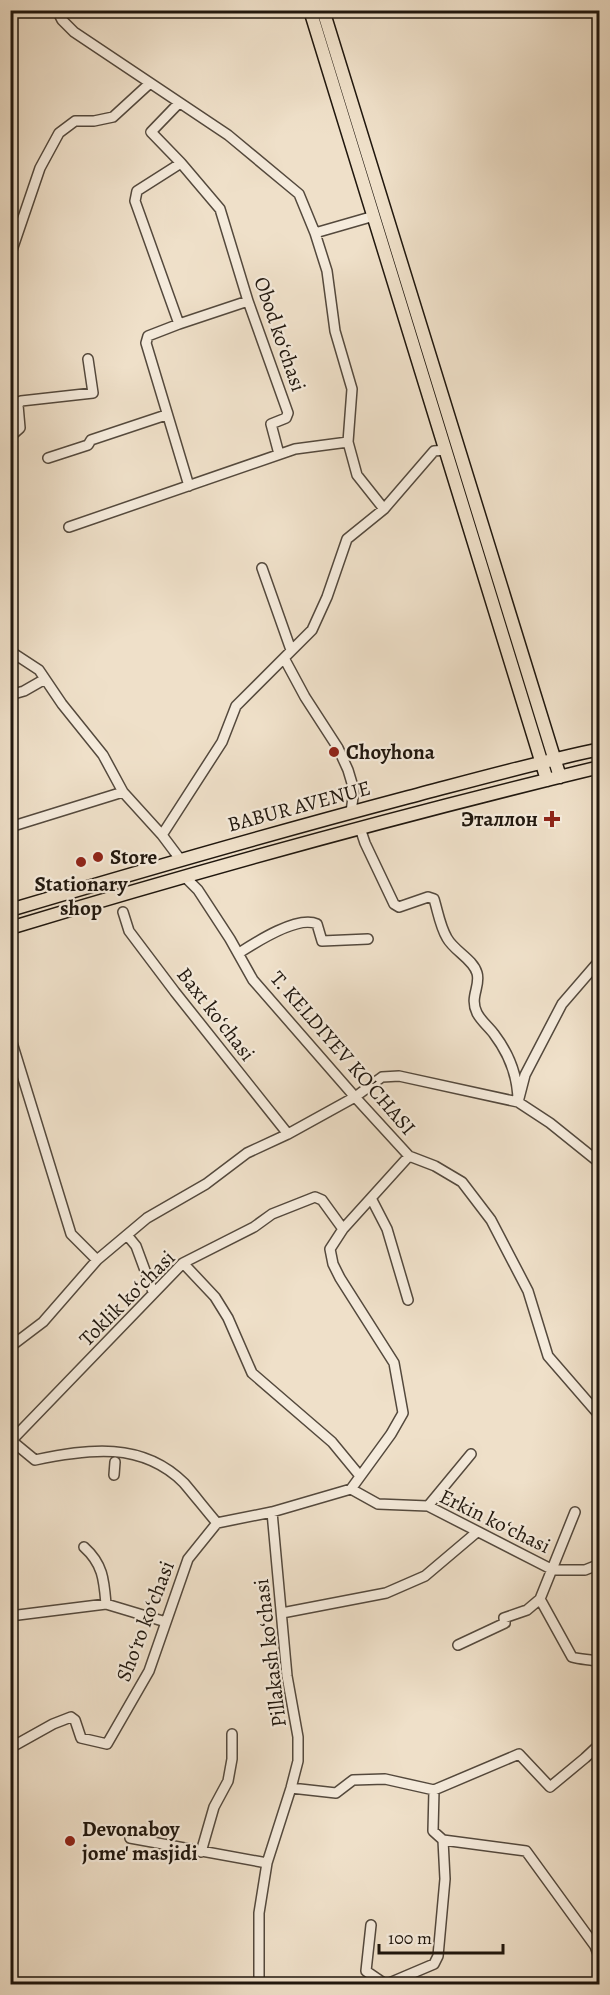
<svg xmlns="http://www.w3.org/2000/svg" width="610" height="1995" viewBox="0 0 610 1995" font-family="Alegreya,serif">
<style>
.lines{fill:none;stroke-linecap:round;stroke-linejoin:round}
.minor-casing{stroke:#54493d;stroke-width:12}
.major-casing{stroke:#20170e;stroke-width:15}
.minor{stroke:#f5ebdc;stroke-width:9}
.major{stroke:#efe0c9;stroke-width:12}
.poi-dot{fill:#8f2418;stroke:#f5ebdc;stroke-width:2}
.labels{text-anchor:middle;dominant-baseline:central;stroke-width:4.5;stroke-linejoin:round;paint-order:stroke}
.street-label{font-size:21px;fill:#20170e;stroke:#f5ebdc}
.poi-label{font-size:21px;font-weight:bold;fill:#20170e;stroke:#f5ebdc;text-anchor:start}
</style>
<rect width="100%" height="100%" fill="#efe0c9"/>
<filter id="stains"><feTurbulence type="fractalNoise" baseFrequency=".00333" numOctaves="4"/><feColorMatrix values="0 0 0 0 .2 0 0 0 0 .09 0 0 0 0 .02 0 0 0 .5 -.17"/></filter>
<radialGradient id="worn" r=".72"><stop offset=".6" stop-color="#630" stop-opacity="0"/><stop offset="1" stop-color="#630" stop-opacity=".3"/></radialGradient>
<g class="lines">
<g class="minor-casing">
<path id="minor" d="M57,10L62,20L74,32L228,135L299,194L315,233L327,271L335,331L352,389L348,442L357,475L384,509
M178,104L151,132L181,163L220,209L248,301L288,413L286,418L271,424L279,454
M181,163L137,191L135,201L179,324L248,301
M315,233L374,216
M10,256L40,168L59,133L75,121H94L113,117L149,84
M179,324L148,336L146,343L189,486
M10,437L20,428L18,405L21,401L93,393L88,359
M48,458L88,445L91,440L166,415
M69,527L295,449L348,442
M262,568L291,650
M10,651L39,670L62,704L103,755L123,792L162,835L180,859
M284,658L305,697L338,748L348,770L354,790L351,812
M10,695L24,691L45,679
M10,827L123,792
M360,828L365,843L394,904L399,907L428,897L434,899C438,912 440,926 447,938C454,951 473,959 477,973C481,986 469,997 477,1013C481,1021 489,1027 494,1034C510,1055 518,1077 518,1102L550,1123L596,1160L600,1166
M162,835L222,742L236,706L312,630L327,597L347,539L384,509L434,451L446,450
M184,876L198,890L230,939L253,980L355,1097L409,1156L435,1166L462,1182L491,1220L528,1291L548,1356L600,1416
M239,953C256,942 298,915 317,924L322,941L368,939
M10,1036L71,1234L97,1260
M288,1134L355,1097L382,1077L399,1076L518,1102L525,1075L562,1004L600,960
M371,1198L387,1229L408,1300
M127,1235L136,1246L153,1292
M183,1263L215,1297L228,1318L252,1373L332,1442L360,1476
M10,1347L43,1322L97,1260L147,1218L206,1184L247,1153L288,1134L175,992L129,931L123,912
M12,1441L35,1460C88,1449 142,1441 184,1483C195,1496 206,1510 217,1523
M10,1442L183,1263L254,1227L272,1214L315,1197L322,1200L343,1229
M114,1475L115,1462
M351,1489L391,1434L403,1413L394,1363L340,1278L333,1264L330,1249L343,1229L409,1156
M428,1506L471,1454
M575,1512L540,1599L572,1657C582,1660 590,1659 600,1662
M84,1547C103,1564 104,1580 106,1604
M282,1613L386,1593L425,1576L477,1532
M10,1616L106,1604L166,1622
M458,1645L505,1623L504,1618L527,1610L540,1599
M10,1748L53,1724L71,1717L75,1720L81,1738L107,1744L149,1671L188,1559L217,1523L272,1512L351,1489L378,1504L428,1506L553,1570H585L600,1564
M291,1788L336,1793L353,1780L385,1779L434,1790L519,1754L550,1787L585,1758L600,1744
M434,1790L433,1831L443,1840L526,1851L595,1946L600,1959
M130,1838L267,1863
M201,1852L214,1807L228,1781L232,1759V1734
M371,1925L366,1971L385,1984
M259,1984V1913L267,1863L291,1788L298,1761V1737L287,1676L272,1512
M387,1984L434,1964L438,1956L445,1879L443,1840"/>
</g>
<g class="major-casing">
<path id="major" d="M310,10L547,780
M323,10L560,777
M10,910C141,871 273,833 405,798C470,781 534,763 600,749
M10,928C205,869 401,815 600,767"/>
</g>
<use href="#minor" class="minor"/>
<use href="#major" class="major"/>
</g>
<g class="poi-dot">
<circle cx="334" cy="752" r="6"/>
<path d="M549 810h6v6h6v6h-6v6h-6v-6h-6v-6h6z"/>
<circle cx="98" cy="857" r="6"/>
<circle cx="81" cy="862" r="6"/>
<circle cx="70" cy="1841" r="6"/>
</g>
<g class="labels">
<g class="street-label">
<text transform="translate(280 334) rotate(71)">Obod koʻchasi</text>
<text transform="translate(299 806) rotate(-15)">BABUR AVENUE</text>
<text transform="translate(216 1014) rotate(52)">Baxt koʻchasi</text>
<text transform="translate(343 1053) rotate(49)">T. KELDIYEV KO'CHASI</text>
<text transform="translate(127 1298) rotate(-45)">Toklik koʻchasi</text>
<text transform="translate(495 1521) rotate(26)">Erkin koʻchasi</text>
<text transform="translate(145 1621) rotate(-69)">Shoʻro koʻchasi</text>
<text transform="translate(270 1653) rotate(-97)">Pillakash koʻchasi</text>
</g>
<g class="poi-label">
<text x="346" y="752">Choyhona</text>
<text x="538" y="819" text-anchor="end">Эталлон</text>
<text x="110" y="857">Store</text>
<text x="81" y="884" text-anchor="middle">Stationary<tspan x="81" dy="24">shop</tspan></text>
<text x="82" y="1829">Devonaboy<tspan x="82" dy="24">jome' masjidi</tspan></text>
</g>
</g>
<rect width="610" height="1995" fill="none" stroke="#efe0c9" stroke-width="36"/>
<rect x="12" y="12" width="586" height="1971" fill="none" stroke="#20170e" stroke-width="3"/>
<rect x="18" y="18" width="574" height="1959" fill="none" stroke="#20170e" stroke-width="1.5"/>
<path d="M379 1944v9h124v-9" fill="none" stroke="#20170e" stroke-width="3"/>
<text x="388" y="1944" font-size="18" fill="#20170e" stroke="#f5ebdc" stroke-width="4.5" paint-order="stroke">100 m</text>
<rect width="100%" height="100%" filter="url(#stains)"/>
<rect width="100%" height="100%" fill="url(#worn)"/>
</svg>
